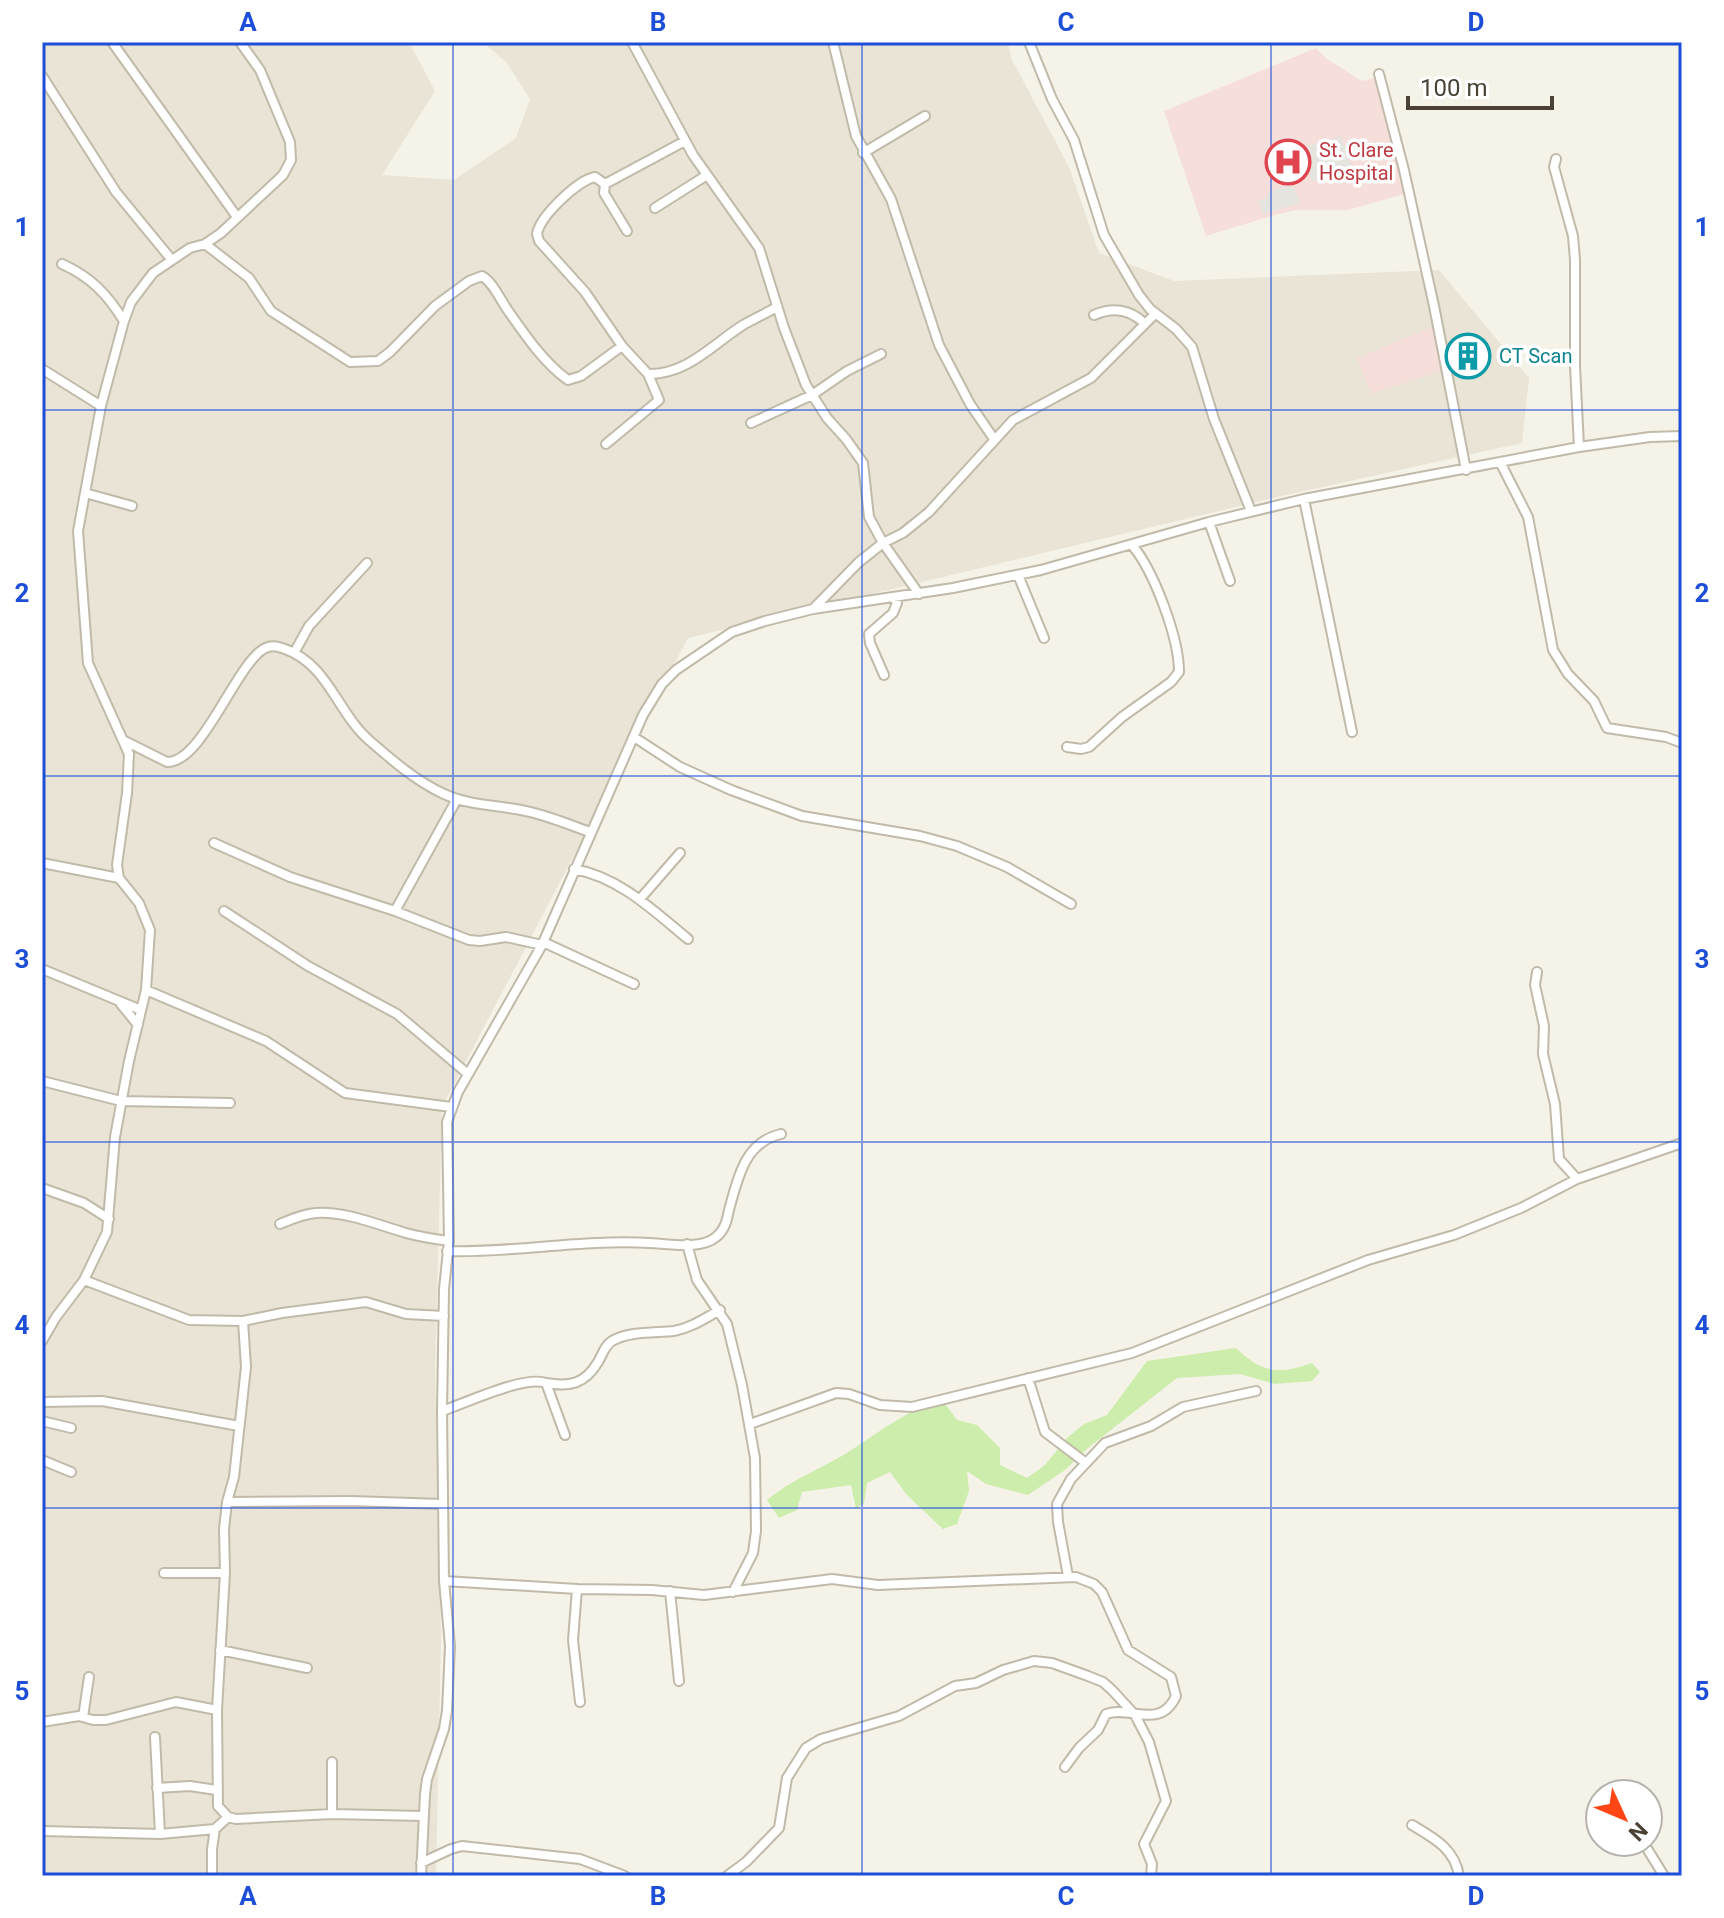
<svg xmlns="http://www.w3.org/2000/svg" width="1724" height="1918" viewBox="0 0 1724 1918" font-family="Roboto,sans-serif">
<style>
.residential{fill:#e9e4d5}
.medical{fill:#f6dfda}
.green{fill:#ccedac}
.parking{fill:#e6e4df}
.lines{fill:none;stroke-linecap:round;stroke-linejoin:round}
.street-casing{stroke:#c1baa9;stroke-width:12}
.street{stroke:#fff;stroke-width:8}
.grid{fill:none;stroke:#1d4ed8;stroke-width:2;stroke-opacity:0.55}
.labels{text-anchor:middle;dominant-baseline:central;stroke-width:7;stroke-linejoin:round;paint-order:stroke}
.health-label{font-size:20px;fill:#be3a42;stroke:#fff;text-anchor:start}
.culture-label{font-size:20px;fill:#0d838f;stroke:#fff;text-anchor:start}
.neatline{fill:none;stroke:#1d4ed8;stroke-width:3}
.grid-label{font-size:26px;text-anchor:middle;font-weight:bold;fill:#1d4ed8}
</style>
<rect width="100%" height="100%" fill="#f5f2e7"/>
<path class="residential" d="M42,42H409L435,91L382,175L454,180L516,138L530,99L507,63L483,42H1008L1011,58L1069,167L1099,253L1174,281L1439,270L1529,378L1522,443L1277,497L688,638L442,1107L435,1373L441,1637L436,1876H42Z"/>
<path class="medical" d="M1316,48L1327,59L1362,81L1376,78L1404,194L1348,210H1297L1278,214L1206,236L1164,111Z
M1434,326L1442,371L1371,394L1357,358Z
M1477,332L1488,368L1459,377L1451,345H1455L1453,340Z"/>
<path class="green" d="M1236,1348C1262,1373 1278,1375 1312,1363L1320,1372L1312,1381L1275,1384L1240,1374L1177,1378L1088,1448L1065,1470L1028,1495L986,1484L967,1471L969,1491L957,1524L943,1529L907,1495L890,1472L867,1483L864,1503L856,1509L851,1485L802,1492L797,1510L779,1518L767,1500C791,1480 820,1469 847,1453C877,1434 908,1408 943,1401L957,1420L977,1425L1000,1448V1465L1027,1478L1045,1465L1067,1438L1084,1424L1107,1415L1147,1361Z"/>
<path class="parking" d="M1341,136L1352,166L1345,169L1347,175L1312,181L1299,149Z
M1289,184L1295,189L1300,203L1263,214L1258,201L1267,198V193Z"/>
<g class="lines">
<g class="street-casing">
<path id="street" d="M112,42L237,217
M632,42L693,155L759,248L784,328L806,385L827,418L846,439L863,463L869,517L883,543L919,594
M833,42L856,136L891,199L939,345L970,404L994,439
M1029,42L1052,99L1074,140L1104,235L1139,295L1150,309L1176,329L1192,347L1214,419L1251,511
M1379,74L1404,170L1434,306L1466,470
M42,76L116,192L171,259
M863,153L925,116
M1556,159L1554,167L1573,236L1575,260V366L1579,447
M605,184L595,177C578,180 540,216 537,234L539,241L585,292L622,346
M655,208L707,175
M627,231L604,193L605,184L685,141
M205,244L249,278L271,311L350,362L378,361L390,352L435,306L469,281L482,276C494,283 500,300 509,312C525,335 545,364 568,380L581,376L622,346L648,374C687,375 713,344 743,325C754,319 766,313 777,307
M62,264C91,277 107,294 124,321
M1094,315C1112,307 1130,309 1144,323
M42,369L101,406
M751,423L812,395L847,371L881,354
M606,444L659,400L648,374
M1500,462L1528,517L1553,650L1568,674L1594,701L1607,728L1666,737L1682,743
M85,493L132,506
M1304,499L1352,732
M1209,522L1230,581
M1018,575L1044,638
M813,609L859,562L883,543L903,533L929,512L1013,420L1091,378L1155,314
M294,653L309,626L367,563
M884,675L870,643L869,634L893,613L897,603L894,598
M634,737L680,767L731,790L802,816L920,836L957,846L1007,867L1071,904
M125,741L167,762C204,763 239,655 268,647C274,645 279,647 285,649C329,665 337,713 370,741C393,761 416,781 444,794C468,805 495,805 521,810C544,814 567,824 590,832
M1067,747L1081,749L1089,747L1122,717L1171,682L1179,672C1179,638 1154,571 1132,545
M214,843L290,877L395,911L469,940L480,941L506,937L542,945
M42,863L119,878
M574,869C619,877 654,911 688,939
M640,899L680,853
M224,911L308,966L397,1014L468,1074
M395,911L457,799
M543,942L634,984
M42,969L141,1010
M1537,972L1535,985L1544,1026L1543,1054L1555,1104L1559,1159L1577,1179
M146,990L266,1041L345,1093L451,1107
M120,1003L138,1025
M42,1081L121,1101L230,1103
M42,1188L84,1203L109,1219
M280,1224C292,1219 303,1214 316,1213C346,1211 378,1225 406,1233C420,1237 434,1239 449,1241
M687,1244L697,1280L727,1324L742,1385L755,1458L756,1531L753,1553L733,1592
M447,1251C515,1253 582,1239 650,1243C669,1244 701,1250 716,1237C725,1230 727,1220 729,1210C738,1177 745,1142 781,1134
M84,1280L189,1320L243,1321L282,1313L366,1302L406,1314L444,1316
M243,1321L246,1367L234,1477L227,1502L224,1529L225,1573L217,1710L218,1806L228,1817L236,1819L332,1814L423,1816
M42,1341L56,1317L84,1280L107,1232L115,1137L129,1061L146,990L150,930L139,903L119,878L117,865L127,793L129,754L88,663L78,531L101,406L124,321L131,302L153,273L190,248L205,244L221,233L283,175L291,160L290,142L260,70L240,42
M1028,1378L1045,1432L1086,1463
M546,1383C570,1387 585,1384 598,1362C603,1354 604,1346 612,1341C629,1331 655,1333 674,1331C691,1328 705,1318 720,1310
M42,1402L102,1401L239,1426
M442,1411C466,1403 524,1375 546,1383L565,1435
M42,1421L71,1428
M750,1424L836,1393L849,1394L880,1405L912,1407L1132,1353L1368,1260L1454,1235L1521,1208L1577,1179L1682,1143
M42,1460L71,1472
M227,1502L351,1501L442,1504
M164,1573H225
M1068,1576L1058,1522L1057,1504L1071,1479L1105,1443L1151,1426L1183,1407L1256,1391
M444,1581L577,1589L652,1590L704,1595L832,1579L878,1585L1076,1577L1094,1584L1102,1592L1128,1650L1171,1677L1176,1696C1160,1731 1130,1705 1106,1714L1098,1730L1079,1748L1065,1767
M577,1589L573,1640L580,1702
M670,1591L679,1681
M220,1650L307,1668
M83,1717L89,1677
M42,1722L79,1716L93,1720H106L176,1702L217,1710
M155,1737L160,1834
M157,1788L190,1786L216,1790
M332,1814V1762
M1412,1825C1434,1838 1455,1849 1459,1876
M42,1831L160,1834L215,1829L228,1817
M1643,1842L1664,1876
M421,1863L451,1849L462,1846L580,1859L625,1876
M212,1876V1849L215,1829
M421,1876L425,1794L427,1779L444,1729L447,1711L450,1646L444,1581L442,1411L444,1289L449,1241L447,1122L458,1092L542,945L643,715L662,684L676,670L732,632L765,621L813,609L953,588L1041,570L1209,522L1304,499L1579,447L1650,437L1682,436
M727,1876L746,1862L779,1828L787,1778L806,1748L821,1739L899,1716L955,1686L976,1683L1003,1670L1034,1661L1052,1663L1088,1676L1103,1682L1112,1690L1135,1715L1149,1742L1166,1801L1144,1844L1152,1864L1151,1876"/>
</g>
<use href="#street" class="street"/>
</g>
<path class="grid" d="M453,42V1876M862,42V1876M1271,42V1876M42,410H1682M42,776H1682M42,1142H1682M42,1508H1682"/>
<defs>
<g id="hospital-ring" transform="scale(2.3)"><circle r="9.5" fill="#fff" stroke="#e0444e" stroke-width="1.5"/><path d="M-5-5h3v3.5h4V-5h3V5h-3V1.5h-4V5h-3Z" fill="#e0444e"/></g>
<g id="building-ring" transform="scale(2.3)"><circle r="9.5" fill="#fff" stroke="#0f9aa8" stroke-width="1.5"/><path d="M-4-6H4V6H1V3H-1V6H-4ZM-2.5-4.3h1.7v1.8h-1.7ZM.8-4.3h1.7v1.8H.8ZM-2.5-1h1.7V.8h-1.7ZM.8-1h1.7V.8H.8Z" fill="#0f9aa8"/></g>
</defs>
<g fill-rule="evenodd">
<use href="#hospital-ring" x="1288" y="162"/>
<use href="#building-ring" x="1468" y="356"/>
</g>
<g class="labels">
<g class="health-label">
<text x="1319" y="150">St. Clare<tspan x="1319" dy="23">Hospital</tspan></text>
</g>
<g class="culture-label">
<text x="1499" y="356">CT Scan</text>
</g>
</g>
<rect width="1724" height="1918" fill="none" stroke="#ffffff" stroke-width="88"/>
<g transform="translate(1624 1818) rotate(134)"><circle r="38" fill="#ffffff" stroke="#b6b3ae" stroke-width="2"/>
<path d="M0-6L14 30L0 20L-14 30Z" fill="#ff4614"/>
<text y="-12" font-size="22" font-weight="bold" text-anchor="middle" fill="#494235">N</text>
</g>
<path d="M1408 96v12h144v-12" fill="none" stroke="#494235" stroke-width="4"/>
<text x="1420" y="96" font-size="24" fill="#494235" stroke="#ffffff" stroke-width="6" paint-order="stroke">100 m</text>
<rect x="44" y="44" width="1636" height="1830" class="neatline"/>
<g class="grid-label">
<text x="248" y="31">A</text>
<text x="658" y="31">B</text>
<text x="1066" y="31">C</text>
<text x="1476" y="31">D</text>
<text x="22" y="236">1</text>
<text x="1702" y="236">1</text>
<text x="22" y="602">2</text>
<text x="1702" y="602">2</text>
<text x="22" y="968">3</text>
<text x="1702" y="968">3</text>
<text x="22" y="1334">4</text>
<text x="1702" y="1334">4</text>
<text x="22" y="1700">5</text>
<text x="1702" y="1700">5</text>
<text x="248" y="1905">A</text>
<text x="658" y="1905">B</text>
<text x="1066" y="1905">C</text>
<text x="1476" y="1905">D</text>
</g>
</svg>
